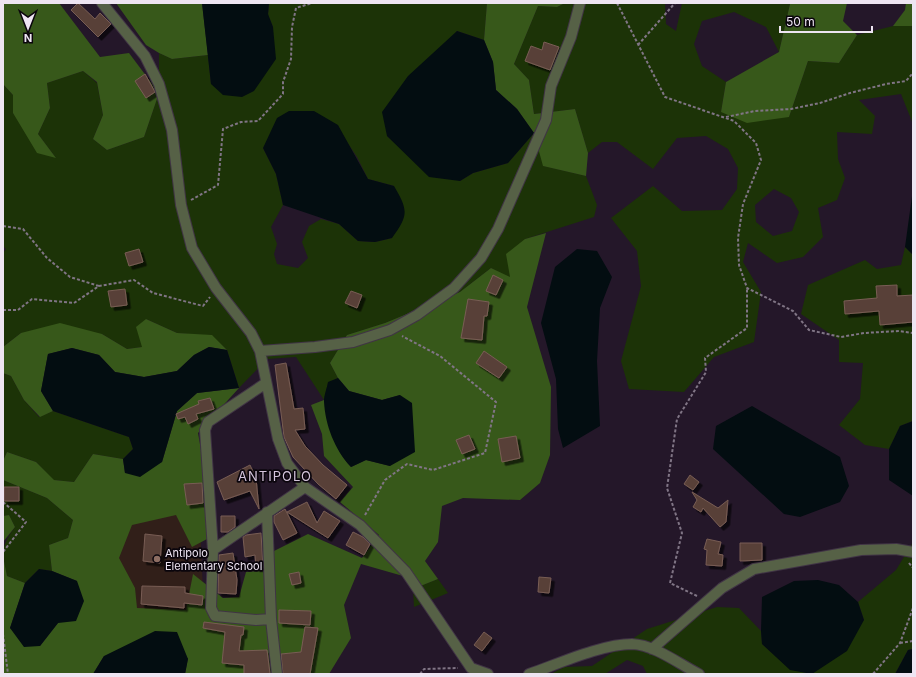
<svg xmlns="http://www.w3.org/2000/svg" width="916" height="677" viewBox="0 0 916 677" font-family="Inter,sans-serif">
<style>
.education{fill:#311f19}
.green{fill:#1c3307;fill-rule:evenodd}
.forest{fill:#37581a}
.water{fill:#030d11}
.building{fill:#594038;stroke:#785d54;filter:url(#shadow)}
.lines{fill:none;stroke-linecap:round;stroke-linejoin:round}
.minor-casing{stroke:#403445;stroke-width:12}
.path{stroke:#807585;stroke-width:2;stroke-dasharray:3 2;stroke-linecap:butt}
.minor{stroke:#566146;stroke-width:10}
.education-dot{fill:#8d6e63;stroke:#0a050c;stroke-width:1.5}
.labels{text-anchor:middle;dominant-baseline:central;stroke-width:3.5;stroke-linejoin:round;paint-order:stroke}
.poi-label{font-size:11px;fill:#eee5f2;stroke:#0a050c;text-anchor:start}
.quarter-label{font-size:13px;letter-spacing:1px;fill:#d4c4dc;stroke:#0a050c}
</style>
<defs>
<filter id="shadow"><feDropShadow dx="3.5" dy="3.5" stdDeviation="0" flood-color="#0009"/></filter>
</defs>
<rect width="100%" height="100%" fill="#241729"/>
<path class="education" d="M199,500L204,614L116,617L111,504Z"/>
<path class="green" d="M269,3H487L484,40L457,31L387,136L405,152L460,181L473,173L508,163L534,133L544,166L586,176L597,205L594,217L525,239L510,278L491,268L460,292L385,323L347,335L330,363L338,378L328,383L324,400L296,357L267,359L239,388L227,350L212,336L177,333L146,319L142,347L127,349L102,334L21,333L3,347V253L6,249L3,246V84L13,95V113L56,158L38,134L50,108L47,83L83,71L97,83L103,115L93,139L107,150L144,137L159,93V53L172,59L208,55L211,84L273,27L268,15ZM347,142L357,157L368,179L394,186L392,238L375,242L358,241L339,224L321,219L309,226L302,242L308,258L298,268L277,264L274,254L277,244L271,227L283,205L276,174L263,148Z
M565,3H665L666,24L676,31L682,3H792L790,4L779,52L766,27L734,12L702,21L694,44L702,66L726,82L721,112L789,117L808,61L839,63L857,35L893,26H913V124L901,94L859,100L875,116L872,134L837,132L838,159L845,178L837,200L818,208L823,237L803,257L777,263L748,243L743,262L761,292L754,342L714,357L684,392L629,389L621,361L641,286L637,251L611,218L653,186L682,211L722,210L737,189L738,168L728,149L706,136L677,138L653,169L617,142H602L588,153L575,109L534,114L529,80L514,64L538,6L557,7ZM774,189L791,198L799,212L792,231L773,236L756,222L755,205Z
M905,247L913,255V421L900,426L889,449L865,445L839,425L860,399L863,363L839,362V340L801,314L808,285L865,260L877,269L901,265Z
M3,373L11,376L24,400L39,417L53,411L129,437L133,449L123,459L93,454L74,482L53,480L36,462L7,452L3,461Z
M3,480L47,498L73,520L68,538L49,545L52,571L39,569L25,583L7,576C2,551 0,548 15,527L9,515L3,516Z
M913,542V649L908,650L895,674H647L643,666L627,660L605,674H551L564,667L592,666L647,629L717,607L739,608L761,631L762,644L790,669L812,674L864,620L858,602L896,570Z
M438,579L448,593L414,607L413,589Z"/>
<path class="forest" d="M3,3H59L100,57L129,53L159,93L144,137L107,150L93,139L103,115L97,82L83,71L47,83L50,108L38,134L56,158L37,153L13,113V95L3,84Z
M116,3H202L208,55L172,59L159,53L146,45Z
M487,3H565L557,7L538,6L514,64L529,80L534,114L575,109L588,153L586,176L543,166L534,133L517,109L496,90L493,62L484,40Z
M792,3H847L843,21L857,35L839,63L808,61L789,117L747,123L721,112L726,82L779,52L790,4Z
M906,3H913V26H893L905,10Z
M546,233L527,307L551,387L550,455L540,483L520,500L463,498L442,506L438,542L425,561L438,579L413,589L403,576L361,564L344,605L351,638L329,674H185L188,658L104,656L93,674H3V556L7,576L25,583L10,628L40,646L58,623L77,581L52,571L49,545L68,538L73,520L47,498L3,480V461L7,452L36,462L54,480L74,482L93,454L123,459L125,473L162,462L177,411L197,393L239,388L198,433L203,461L207,539L192,547L176,515L132,525L119,558L135,588L137,608L186,610L193,574L223,598L239,597L246,572L272,570L274,551L308,534L362,558L379,535L340,502L353,487L324,456L322,434L311,405L324,400C330,427 332,446 351,467L366,460L390,466L400,395L382,400L349,391L338,378L330,363L347,335L385,323L460,292L491,268L510,277L506,254L525,239Z
M146,319L177,333L212,335L227,350L209,347L194,355L177,371L144,377L115,372L99,355L72,348L48,354L41,391L53,411L40,417L24,400L11,376L3,373V347L21,333L60,323L102,334L127,349L142,347L136,327Z
M9,515L15,527L3,542V516Z"/>
<path class="water" d="M202,3H269L268,14L273,27L276,59L254,91L242,97L223,95L211,84Z
M457,31L484,40L493,62L496,90L517,109L534,133L508,163L473,173L460,181L429,177L387,136L382,112L408,76Z
M289,111H314L338,125L368,179L394,186C408,210 409,215 392,238L375,242L358,241L339,224L283,205L276,174L263,148L277,118Z
M913,189V255L905,247Z
M577,249L597,251L612,277L600,308L597,361L600,426L563,448L558,429L556,379L541,323L555,267Z
M209,347L227,350L239,388L197,393L177,411L162,462L140,477L125,473L123,459L133,449L129,437L53,411L41,391L48,354L72,348L99,355L115,372L144,377L177,371L194,355Z
M338,378L349,391L382,400L400,395L412,403L415,452L390,466L366,460L351,467C335,450 325,425 324,401C324,395 327,388 328,382Z
M752,406L840,457L849,486L840,502L800,517L784,514L713,449L716,426Z
M913,421V496L889,480V449L900,426Z
M39,569L52,571L77,581L84,601L76,621L58,623L40,646L24,647L10,628L25,583Z
M818,580L839,585L858,602L864,620L847,651L812,674L790,670L762,644L761,631L762,597L794,581Z
M155,631L177,632L188,659L185,674H93L104,656Z
M913,649V674H895L908,650Z"/>
<path class="building" d="M78,3L95,19L100,13L111,24L98,37L71,10Z
M544,42L559,47L550,70L525,61L531,46L542,50Z
M145,74L155,92L146,98L135,81Z
M139,249L143,262L129,266L125,253Z
M493,275L503,280L496,295L486,291Z
M897,285V296L913,295V322L880,325L879,311L845,314L844,301L877,298L876,286Z
M125,289L127,305L111,307L108,291Z
M351,291L362,295L357,308L345,303Z
M468,299L489,302L487,316H484L482,340L461,338Z
M484,351L507,367L499,378L476,363Z
M286,363L294,409L303,408L305,429L295,430L305,446L323,465L347,485L336,499L318,484L293,457L284,437L275,365Z
M210,398L214,409L196,414L198,419L188,424L185,417L178,419L176,414L199,404L198,401Z
M469,435L475,449L462,454L456,440Z
M516,436L520,458L502,462L498,439Z
M250,465L256,478L259,509L250,491L224,500L217,482Z
M690,475L699,482L693,490L684,484Z
M202,483L203,503L187,505L184,484Z
M4,487H19V501H4Z
M692,492L718,508L728,500L726,522L720,527L703,508L701,512L693,507L697,500Z
M307,502L317,523L324,511L340,521L328,538L287,512Z
M285,509L297,533L283,540L274,522V516Z
M221,516H235V527L228,532H221Z
M353,532L363,537L370,544L364,555L346,545Z
M261,533L263,568H256L255,555L245,557L243,537L246,535Z
M145,534L162,536L160,563L143,561Z
M707,539L721,542L718,554L723,555L722,566L706,565L707,550L704,549Z
M740,543H762V560L740,561Z
M233,553L237,580L236,594L218,593L219,555Z
M299,572L301,583L292,585L289,574Z
M539,577L551,578L549,593L538,592Z
M142,586L185,587V593L203,596L202,605L184,603V608L141,604Z
M279,610L311,611L310,625L279,623Z
M204,622L244,627L243,635H241L239,651L267,650L270,674H244V665L222,663L225,632L203,628Z
M305,627L318,628L310,674H283L281,654L301,652Z
M484,632L492,638L482,651L474,645Z"/>
<g class="lines">
<g class="minor-casing">
<path id="minor" d="M102,3L145,56L159,84L172,130L181,205L192,248L216,288L251,333L260,351L278,439L287,463L305,487L360,525L406,572L471,668L488,674
M260,351L315,347L353,342L390,330L417,315L454,288L481,258L498,229L546,120L551,86L571,37L580,3
M266,383L208,422L205,430L213,550L211,608L215,616L256,620L271,619L277,674
M267,512L271,619
M213,550L305,487
M652,649L722,588L754,569L861,550L896,549L913,552
M529,674C558,664 602,644 632,644C655,645 679,664 699,674"/>
</g>
<path class="path" d="M617,3L665,97L734,121L756,143L761,160L743,204L738,238L739,265L747,288L793,311L809,330L841,337L864,333L899,331L913,333
M638,45L675,3
M726,117L755,111L791,109L820,103L850,93L886,84L906,81L913,73
M191,200L218,185L223,129L241,122L258,121L283,94V82L291,59L292,27L296,8L312,3
M3,226L23,229L47,258L70,277L99,286
M3,310H18L32,299L74,303L99,286L134,280L153,293L203,306L210,297
M3,502L26,522L3,552
M365,515L385,480L407,464L433,470L485,453L496,402L440,356L402,336
M909,563L913,568
M697,596L670,583L682,533L667,488L677,419L706,372L705,358L747,328V288
M3,634L8,674
M900,643L913,641
M420,674L424,669L458,668
M873,674L900,643L913,608"/>
<use href="#minor" class="minor"/>
</g>
<circle class="education-dot" cx="157" cy="559" r="4"/>
<g class="labels">
<g class="poi-label">
<text x="165" y="553">Antipolo<tspan x="165" dy="13">Elementary School</tspan></text>
</g>
<g class="quarter-label">
<text x="275" y="476">ANTIPOLO</text>
</g>
</g>
<rect width="916" height="677" fill="none" stroke="#eee5f2" stroke-width="8"/>
<g transform="translate(28 28) rotate(180)" stroke="#0a050c" stroke-width="3" paint-order="stroke">
<path d="M0-3L7 15L0 10L-7 15Z" fill="#eee5f2"/>
<text y="-6" font-size="11" font-weight="bold" text-anchor="middle" fill="#eee5f2">N</text>
</g>
<path d="M780 26v6h92v-6" fill="none" stroke="#eee5f2" stroke-width="2"/>
<text x="786" y="26" font-size="12" fill="#eee5f2" stroke="#0a050c" stroke-width="3" paint-order="stroke">50 m</text>
</svg>
